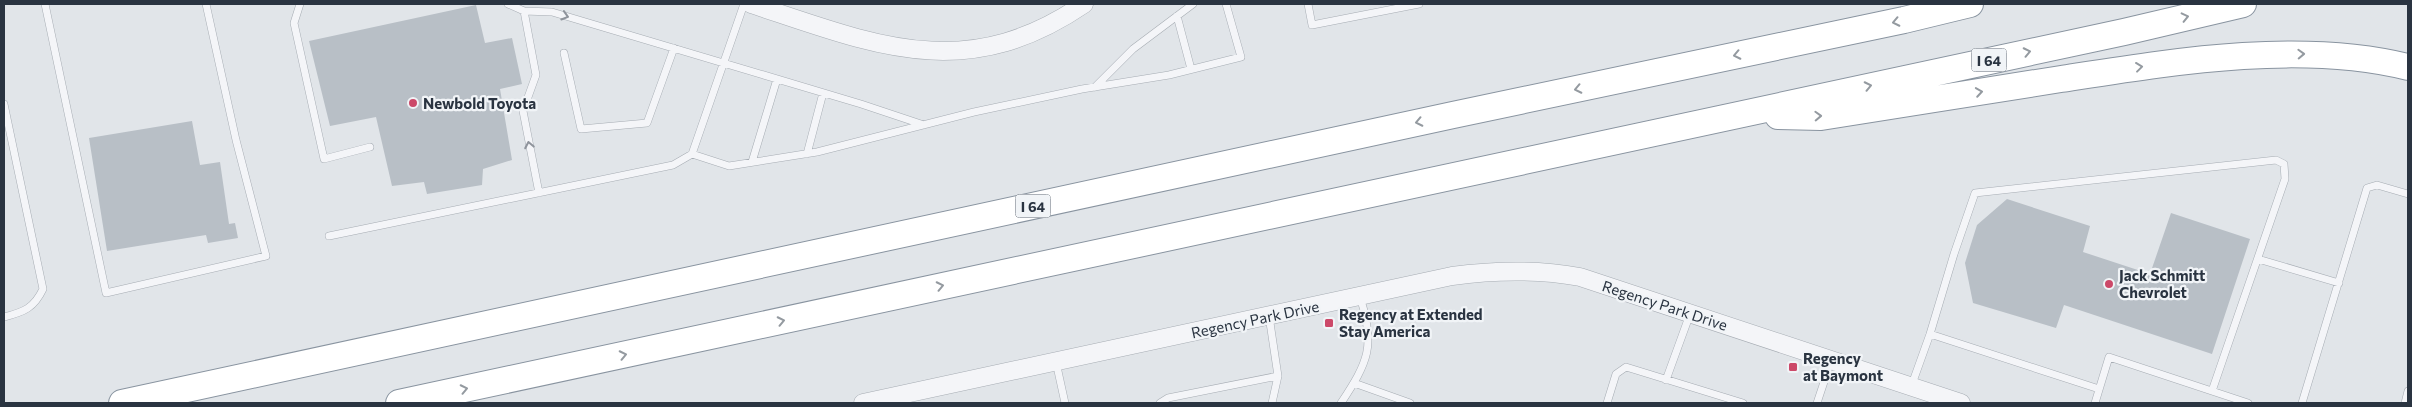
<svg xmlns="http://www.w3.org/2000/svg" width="2412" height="407" viewBox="0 0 2412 407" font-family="Commissioner,sans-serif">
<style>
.building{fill:#b8bfc6}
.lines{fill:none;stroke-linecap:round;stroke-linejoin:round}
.service-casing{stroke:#a6acb3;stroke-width:8}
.tertiary-casing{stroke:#a6acb3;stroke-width:19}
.motorway-casing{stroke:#8994a0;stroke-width:28}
.service{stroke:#f4f5f8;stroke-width:7}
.tertiary{stroke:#f4f5f8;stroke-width:18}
.motorway{stroke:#fff;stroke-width:26}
.oneway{stroke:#8f949c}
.oneway2{stroke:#949aa0}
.poi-dot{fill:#cc4969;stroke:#f1f4f7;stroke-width:2}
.labels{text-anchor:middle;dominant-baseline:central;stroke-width:4.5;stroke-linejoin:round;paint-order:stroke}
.shield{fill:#f1f4f7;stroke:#666e78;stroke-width:1}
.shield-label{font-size:14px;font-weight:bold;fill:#2a3441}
.poi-label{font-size:15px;font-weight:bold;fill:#2a3441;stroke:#f1f4f7;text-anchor:start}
.street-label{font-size:15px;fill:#2a3441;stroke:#f1f4f7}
</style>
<rect width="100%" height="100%" fill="#e1e5e9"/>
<path class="building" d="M476,5L485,43L512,38L522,84L500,89L512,160L483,169L482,185L427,194L424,182L392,186L376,117L330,126L309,41Z
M192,121L200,165L220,162L229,224L235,223L238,238L208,243L206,235L107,251L89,138Z
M2007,199L2090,226L2083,252L2150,274L2171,213L2250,239L2212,354L2064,305L2056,328L1973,303L1965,263L1977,225Z"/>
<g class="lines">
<g class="service-casing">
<path id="service" d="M45,4L106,293L266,256L236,140L206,4
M300,4L294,23L324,159L370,147
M508,4L524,11
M1308,4L1312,25L1419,4
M1177,16L1191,69
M564,53L581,129L647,123L674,48
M1095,87L1133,49L1193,4
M4,104L43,289C34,308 24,312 4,317
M692,154L729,166L817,152L974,112L1082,89L1169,75L1241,57L1226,4
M807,154L823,93
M752,162L777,79
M539,193L523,111L536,75L524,11L552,12L861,104L924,125
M329,236L673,165L692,154L744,4
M2258,259L2339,283
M1269,316L1278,376L1272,403
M1930,334L1954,254L1975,193L2276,160L2284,164L2285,179L2212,391
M1056,362L1065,403
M1666,380L1690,314
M1354,383L1410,403
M1911,387L1930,334L2099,389
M1160,403L1168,398L1278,376
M1341,403C1368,362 1376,346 1360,297
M1607,403L1616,374L1626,367L1743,403
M1817,403L1831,361
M2095,403L2109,357L2248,403
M2302,403L2367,188L2377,185L2408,194
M2405,403L2408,391"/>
</g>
<g class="tertiary-casing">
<path id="tertiary" d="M751,4C875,45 965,85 1084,4
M863,403L1452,276C1496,270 1536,269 1580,277L1961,403"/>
</g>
<g class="motorway-casing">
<path id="motorway" d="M1778,116L1821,117C1901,104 1981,92 2061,79C2171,62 2299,40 2408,67
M122,403L1453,115L1904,20L1970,4
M399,403L2124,32L2243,4"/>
</g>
<use href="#service" class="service"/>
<use href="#tertiary" class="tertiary"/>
<use href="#motorway" class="motorway"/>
</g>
<defs><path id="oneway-chevron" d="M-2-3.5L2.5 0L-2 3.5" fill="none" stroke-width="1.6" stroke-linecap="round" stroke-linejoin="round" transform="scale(1.25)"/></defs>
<g class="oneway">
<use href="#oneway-chevron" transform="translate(565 16) rotate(17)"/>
<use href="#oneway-chevron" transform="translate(529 145) rotate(-101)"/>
</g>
<g class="oneway2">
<use href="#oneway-chevron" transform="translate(2185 17) rotate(-13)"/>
<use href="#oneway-chevron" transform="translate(1896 22) rotate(168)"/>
<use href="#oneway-chevron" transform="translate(2027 52) rotate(-12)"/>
<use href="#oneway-chevron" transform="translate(2301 54) rotate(-2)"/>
<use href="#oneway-chevron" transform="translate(1737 55) rotate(168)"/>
<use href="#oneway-chevron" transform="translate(2139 67) rotate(-7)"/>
<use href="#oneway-chevron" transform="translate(1868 86) rotate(-12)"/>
<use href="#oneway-chevron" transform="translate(1578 89) rotate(168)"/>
<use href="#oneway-chevron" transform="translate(1979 92) rotate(-9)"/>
<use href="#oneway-chevron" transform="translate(1818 116) rotate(-2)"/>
<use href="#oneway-chevron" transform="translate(1419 122) rotate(168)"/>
<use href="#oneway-chevron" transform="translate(940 286) rotate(-12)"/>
<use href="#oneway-chevron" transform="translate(781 321) rotate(-12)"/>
<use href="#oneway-chevron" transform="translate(623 355) rotate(-12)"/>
<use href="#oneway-chevron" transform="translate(464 389) rotate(-12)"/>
</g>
<g class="poi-dot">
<circle cx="413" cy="103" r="5"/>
<circle cx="2109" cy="284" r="5"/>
<rect x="1324" y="318" width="10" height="10" rx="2.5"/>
<rect x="1788" y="362" width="10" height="10" rx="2.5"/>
</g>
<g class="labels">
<g class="shield">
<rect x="1971.5" y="48.5" width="35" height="23" rx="4"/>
<rect x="1015.5" y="194.5" width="35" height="23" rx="4"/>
</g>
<g class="shield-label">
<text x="1989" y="60">I 64</text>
<text x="1033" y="206">I 64</text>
</g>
<g class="poi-label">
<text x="423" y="103">Newbold Toyota</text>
<text x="2119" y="275">Jack Schmitt<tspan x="2119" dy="17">Chevrolet</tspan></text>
<text x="1339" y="314">Regency at Extended<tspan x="1339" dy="17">Stay America</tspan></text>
<text x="1803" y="358">Regency<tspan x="1803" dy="17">at Baymont</tspan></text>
</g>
<g class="street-label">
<text transform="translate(1665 305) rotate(18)">Regency Park Drive</text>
<text transform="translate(1255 319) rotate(-12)">Regency Park Drive</text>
</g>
</g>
<rect width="2412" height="407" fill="none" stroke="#2a3441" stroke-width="10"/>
</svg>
